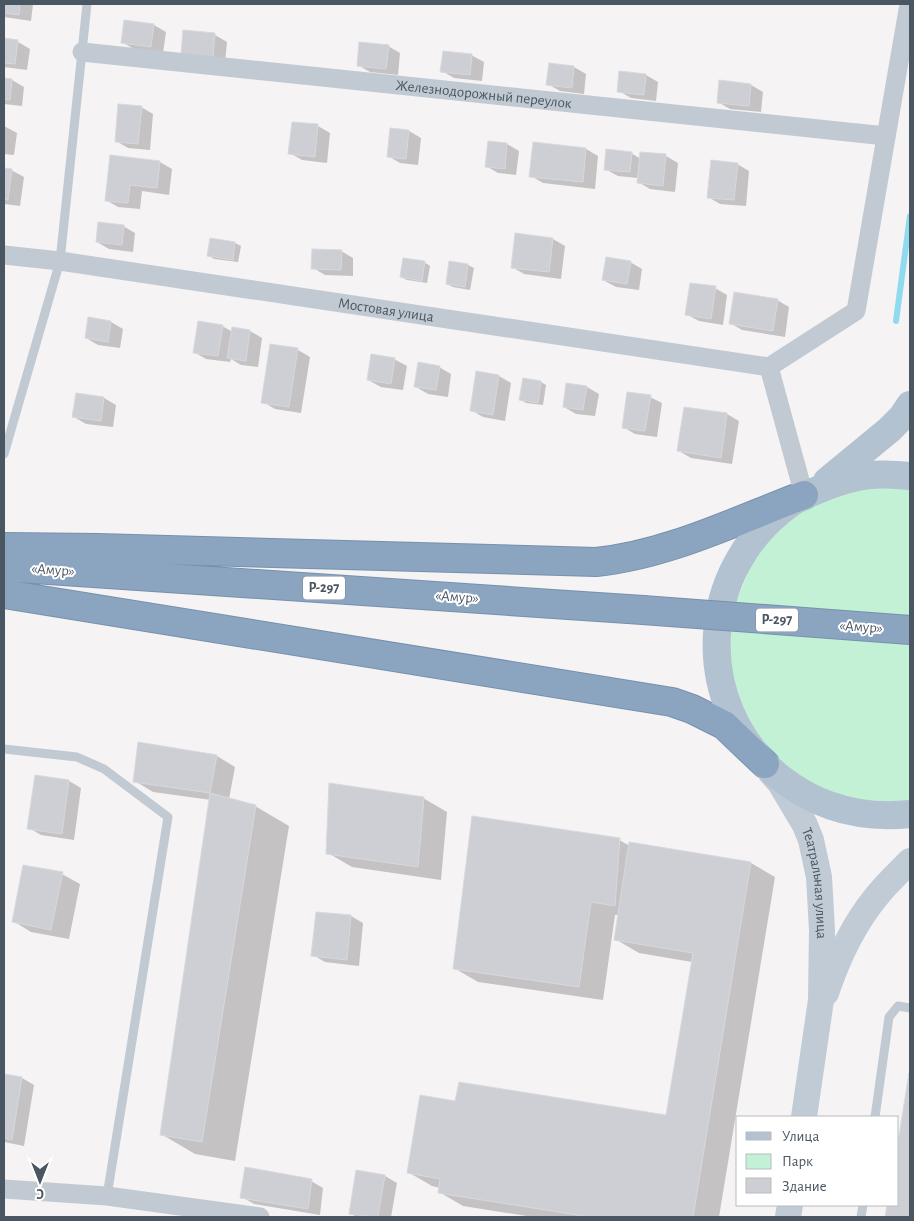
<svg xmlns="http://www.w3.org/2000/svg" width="914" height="1221" viewBox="0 0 914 1221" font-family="'Alegreya Sans',sans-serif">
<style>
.green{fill:#c3f1d5}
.shadow{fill:#0003}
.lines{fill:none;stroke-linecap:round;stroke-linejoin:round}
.stream{stroke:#90daee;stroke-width:6}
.building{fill:#cdcfd5;stroke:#d7d9de}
.highway-casing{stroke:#7690ad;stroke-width:30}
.lane{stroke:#c1cad2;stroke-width:9}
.street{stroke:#c1cad2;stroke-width:19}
.secondary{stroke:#c1cbd6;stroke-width:26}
.primary{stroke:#b3c2d1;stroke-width:28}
.highway{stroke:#8ba5c1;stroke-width:28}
.highway-bridge-casing{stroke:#7690ad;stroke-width:30;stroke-linecap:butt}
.highway-bridge{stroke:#8ba5c1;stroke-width:28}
.labels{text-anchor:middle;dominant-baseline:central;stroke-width:4;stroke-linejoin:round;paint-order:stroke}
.shield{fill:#fff;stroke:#808990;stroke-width:1}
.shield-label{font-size:14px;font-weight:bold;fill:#4a5661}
.street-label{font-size:15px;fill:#4a5661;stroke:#fff}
</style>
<rect width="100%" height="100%" fill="#f5f3f3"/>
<path class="green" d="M887,486L910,488V801C882,804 855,802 828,792C760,766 717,688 731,617C733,606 739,595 743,585C747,576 749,565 755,557C771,532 797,511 824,499C843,490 865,488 887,486Z"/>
<path class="shadow" d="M4,4H33L31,21L4,17Z
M154,25L166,32L163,53L134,49L122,42Z
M215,35L227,42L225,63L194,60Z
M4,40L18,42L30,49L27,70L4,67Z
M388,46L400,53L398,75L370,72L358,65Z
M471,55L484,62L482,81L454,78L442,71Z
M574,67L586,74L584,94L560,91L548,84Z
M621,73L646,75L658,82L656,101L631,98L619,91Z
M4,79L12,80L24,87L22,106L4,104Z
M751,85L763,92L761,112L730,109L718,102Z
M141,107L153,114L150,150L128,148L116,141Z
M293,123L318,126L330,133L327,163L302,160L290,153Z
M4,126L17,133L14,155L4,154Z
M409,131L421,138L418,165L400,163L388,156Z
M507,144L519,151L516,175L498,173L486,166Z
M534,144L586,149L598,156L595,189L543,183L531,176Z
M631,153L641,159L666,156L678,163L675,192L650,189L638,182V178L618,176L605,169Z
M111,157L160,162L172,169L169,195L142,191L140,209L118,207L106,200Z
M737,164L749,171L746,206L720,204L708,197Z
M4,169L11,170L24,177L20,206L4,204Z
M123,226L135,233L133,252L109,249L97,242Z
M211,239L235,243L241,246L238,262L214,259L208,255Z
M553,239L565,246L561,279L524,274L512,267Z
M341,251L353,258V276L325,275L313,268Z
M424,262L430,266L427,283L407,280L401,277Z
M450,262L468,265L474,268L470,290L453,287L447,284Z
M630,262L642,269L639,290L616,287L603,280Z
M715,288L727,295L723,325L699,321L686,314Z
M777,300L789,307L785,337L742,330L730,323Z
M89,319L111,322L123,329L120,348L98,345L86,338Z
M222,326L233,332V329L250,331L262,338L258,367L241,365L231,359L230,362L206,359L194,352Z
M298,350L310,357L301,413L275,409L263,402Z
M394,359L407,366L403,390L381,387L368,380Z
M439,367L451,374L448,397L428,394L416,387Z
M499,376L511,383L505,421L483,417L471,410Z
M541,382L546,385L543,405L526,403L521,400Z
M587,387L599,394L595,416L576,414L564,407Z
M650,397L662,403L657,437L635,434L623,427Z
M104,398L116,405L113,427L86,424L74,417Z
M685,408L727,414L739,421L732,464L691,458L679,451Z
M217,756L235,767L229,799L255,806L289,826L235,1161L195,1154L161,1134L211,800L153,792L135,781Z
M36,777L69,781L81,788L74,840L41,835L29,828Z
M423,798L447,812L441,880L352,867L328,853Z
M619,840L630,846L631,843L751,863L775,877L719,1217H533L463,1206L439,1192L440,1188L432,1186L408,1172L456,1103L667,1117L692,962L639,953L615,939L619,915H615L603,1000L478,982L454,968Z
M62,874L80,884L69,939L31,932L13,921Z
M317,913L351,916L363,923L359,966L325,962L313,955Z
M4,1075L22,1078L34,1085L24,1146L4,1142Z
M910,1075V1217H886L888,1205H898V1149Z
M357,1172L385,1176L397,1183L391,1217H357L351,1214Z
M311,1181L323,1188L320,1215L254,1204L242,1197Z"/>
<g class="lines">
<path class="stream" d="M896,321L910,216"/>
</g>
<path class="building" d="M4,4H20L19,15L4,13Z
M124,20L154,24L151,47L121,43Z
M183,30L215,33L213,57L181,54Z
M4,38L18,40L15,64L4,63Z
M359,42L389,45L386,69L357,66Z
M443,51L472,54L470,75L440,72Z
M549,63L574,66L572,88L546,85Z
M619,71L646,74L644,95L617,92Z
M4,78L12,79L10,100L4,99Z
M719,80L751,84L749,106L717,103Z
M118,104L142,106L138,144L115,142Z
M292,122L318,124L315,157L288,154Z
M390,128L409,130L406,159L387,157Z
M488,141L507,143L505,169L485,167Z
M533,142L586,148L583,182L529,177Z
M606,149L632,152L630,172L604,170Z
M640,152L666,154L663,186L637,183Z
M110,155L160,161L157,188L130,185L128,203L105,201Z
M711,160L738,163L734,200L707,198Z
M4,168L12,169L8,200L4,199Z
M98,222L124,225L122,245L96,242Z
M515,233L553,238L549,272L511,268Z
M210,238L235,242L233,260L207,256Z
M312,249L342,250L341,270L311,269Z
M606,257L631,261L627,284L602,280Z
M403,258L425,261L422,281L400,277Z
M449,261L468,264L465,287L446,284Z
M690,283L716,286L711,319L685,315Z
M734,292L778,299L773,331L729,324Z
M88,317L111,321L108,342L85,338Z
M198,321L223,325L218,356L193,353Z
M232,327L250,330L246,361L227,358Z
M270,344L298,348L289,407L261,403Z
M371,354L395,358L391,384L367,380Z
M418,362L440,366L436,390L414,387Z
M476,371L499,375L493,415L470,411Z
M523,378L541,381L538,403L519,400Z
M566,383L587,386L583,410L563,407Z
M627,392L651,395L645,431L622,428Z
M76,393L104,397L101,421L72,417Z
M684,407L727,413L721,458L677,451Z
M138,742L217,755L210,793L133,782Z
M35,775L69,780L62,834L27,829Z
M329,783L424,797L418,867L326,854Z
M210,793L256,805L202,1142L160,1135Z
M472,816L620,838L615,906L591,902L579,987L453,969Z
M629,842L751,862L693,1217H590L438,1193L440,1179L407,1173L420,1095L455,1101L459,1082L666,1115L693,953L614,940Z
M23,865L63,872L51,930L12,922Z
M316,912L351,915L347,960L311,956Z
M909,1073L910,1217H885L887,1205H898V1142Z
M4,1074L22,1077L12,1140L4,1138Z
M245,1167L312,1179L308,1209L240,1198Z
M356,1170L385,1175L378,1217L349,1214Z"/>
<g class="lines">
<g class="highway-casing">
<path id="highway" d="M4,547L98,548L596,562C667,555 738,520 804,495
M4,567L643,610
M4,594L672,702L692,709L724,725L765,764"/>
</g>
<path class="lane" d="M4,454L60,261L87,4
M4,749L77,757L104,769L168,817L107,1196
M875,1117L889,1017L898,1006L910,1008
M861,1217L863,1205"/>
<g class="street">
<path id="s1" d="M82,52L886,136"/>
<path id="s2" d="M4,255L60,261L769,367"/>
<path d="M804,495L769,367L856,311L909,4"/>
<path d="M4,1189L107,1196L260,1217"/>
</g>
<g class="secondary">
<path id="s3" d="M771,773L780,783L805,825L811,840L819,877L822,930L821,1000L804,1117"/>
<path d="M826,993C837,960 854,924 876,897C886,884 898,873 910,861"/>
<path d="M788,1217L790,1205"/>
</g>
<path class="primary" d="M910,476C876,472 857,475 825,487C813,492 801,496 791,503C697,569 691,704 779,777C818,808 862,819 910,814
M827,481L889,430L902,417L910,405"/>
<use href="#highway" class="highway"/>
<g class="highway-bridge-casing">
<path id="highway-bridge" d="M643,610L910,630"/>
</g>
<use href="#highway-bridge" class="highway-bridge"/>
</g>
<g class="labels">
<g class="shield">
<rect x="303" y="576.5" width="42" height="23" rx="4"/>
<rect x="756" y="608.5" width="42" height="23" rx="4"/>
</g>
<g class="shield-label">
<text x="324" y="588">Р-297</text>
<text x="777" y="620">Р-297</text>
</g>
<g class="street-label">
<text stroke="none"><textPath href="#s1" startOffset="404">Железнодорожный переулок</textPath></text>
<text stroke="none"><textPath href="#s2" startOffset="386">Мостовая улица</textPath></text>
<text transform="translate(53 570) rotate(4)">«Амур»</text>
<text transform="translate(457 597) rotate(4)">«Амур»</text>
<text transform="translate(861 627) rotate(4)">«Амур»</text>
<text stroke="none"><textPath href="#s3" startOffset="122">Театральная улица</textPath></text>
</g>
</g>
<rect width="914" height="1221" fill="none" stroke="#4a5661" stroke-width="10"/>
<rect x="736" y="1116" width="162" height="90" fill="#ffffff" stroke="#b7bbc0"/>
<rect x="746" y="1132" width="25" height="8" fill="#b3c2d1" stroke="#b7bbc0"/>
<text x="782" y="1141" font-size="15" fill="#4a5661">Улица</text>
<rect x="746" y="1154" width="25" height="15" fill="#c3f1d5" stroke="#b7bbc0"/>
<text x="782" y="1166" font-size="15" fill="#4a5661">Парк</text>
<rect x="746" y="1178" width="25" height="15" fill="#cdcfd5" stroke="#b7bbc0"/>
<text x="782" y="1191" font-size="15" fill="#4a5661">Здание</text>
<g transform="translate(40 1181) rotate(180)" stroke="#ffffff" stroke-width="4" paint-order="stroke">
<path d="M0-4L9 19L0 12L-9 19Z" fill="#4a5661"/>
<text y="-8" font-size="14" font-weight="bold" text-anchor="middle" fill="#4a5661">С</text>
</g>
</svg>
